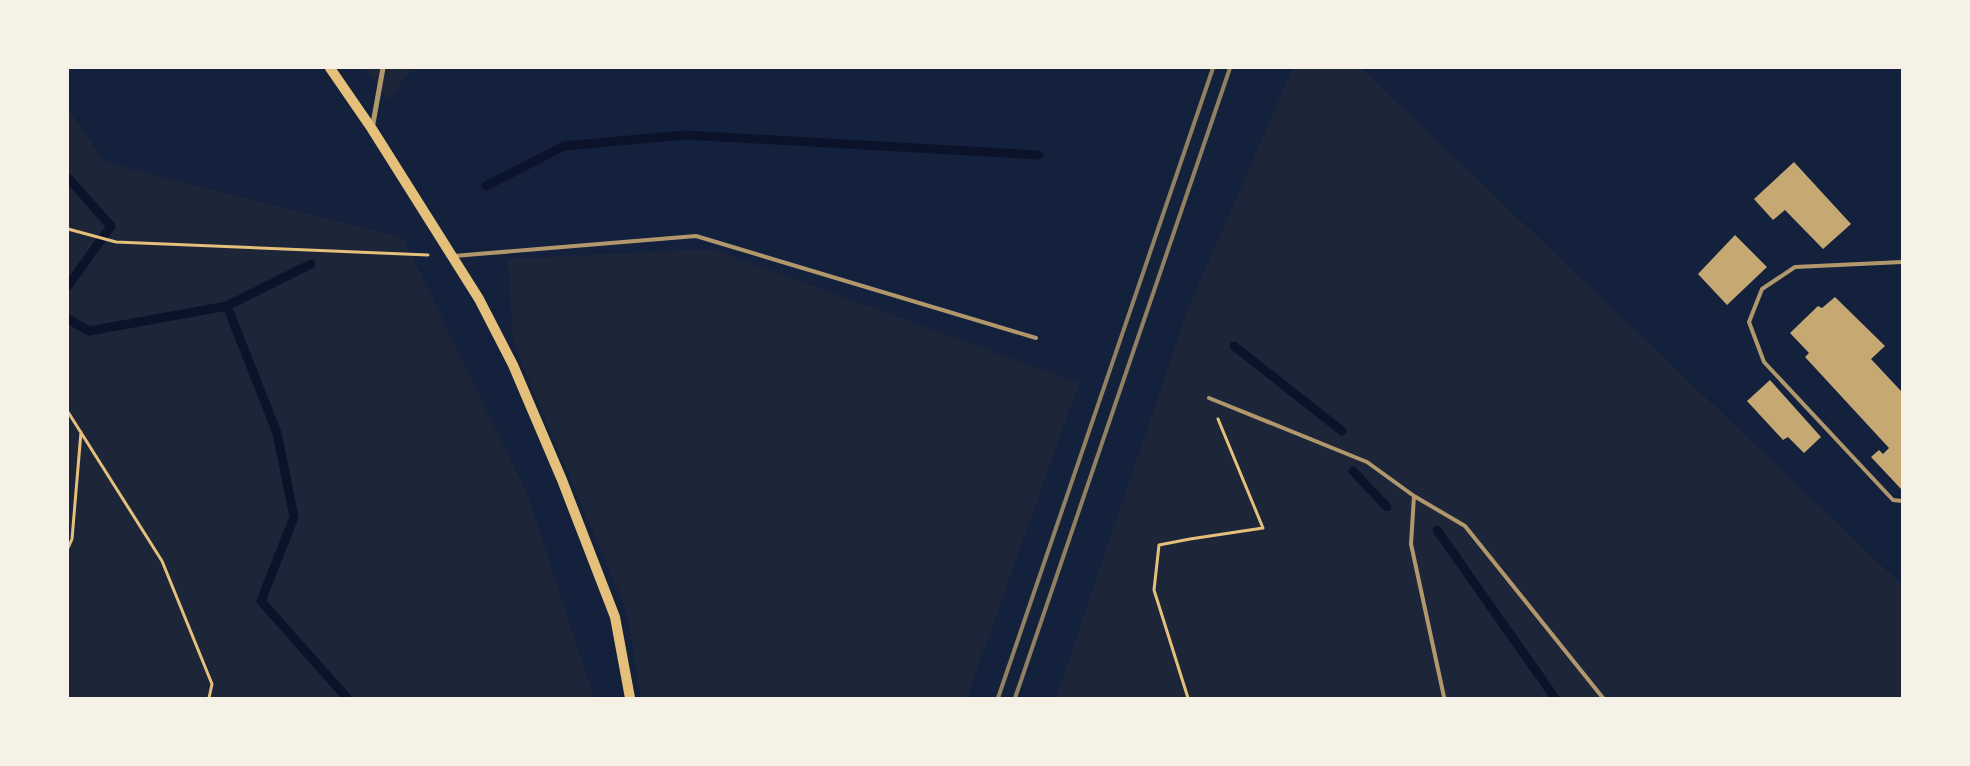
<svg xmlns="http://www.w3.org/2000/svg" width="1970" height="766" viewBox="0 0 1970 766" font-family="'Archivo Narrow',sans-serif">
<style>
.green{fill:#1d2539}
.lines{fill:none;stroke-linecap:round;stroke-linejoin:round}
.stream{stroke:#0b132b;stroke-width:9}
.building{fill:#c6a872}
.path{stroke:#e5c07b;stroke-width:3}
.service{stroke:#b1986c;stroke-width:4}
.minor{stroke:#b1986c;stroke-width:5}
.secondary{stroke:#e5c07b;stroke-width:10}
.rail{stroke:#918062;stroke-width:4}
</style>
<rect width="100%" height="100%" fill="#14213d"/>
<path class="green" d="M364,68H412L389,100Z
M1293,68H1361L1902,585V698H1056L1187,311Z
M68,109L105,162L403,238L527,493L594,698H68Z
M712,249L1079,383L967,698H641L627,612L513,343L508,259Z"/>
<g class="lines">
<path class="stream" d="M68,178L111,226L68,286
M486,186L564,146L685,135L1039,155
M227,306L311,264
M68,319L89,331L227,306L277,433L294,517L261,601L347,698
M1234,346L1342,431
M1353,471L1387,507
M1437,530L1555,698"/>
</g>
<path class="building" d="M1794,162L1851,224L1823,249L1785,210L1773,220L1754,199Z
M1735,235L1767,267L1727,305L1698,274Z
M1835,297L1885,346L1871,359L1902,392V490L1871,457L1879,450L1883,454L1889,448L1805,357L1809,353L1790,333L1818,306L1822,308Z
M1770,380L1821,437L1804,453L1788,437L1783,440L1747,401Z"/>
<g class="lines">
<path class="path" d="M68,229L116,242L428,255
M68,412L162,561L212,684L209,698
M68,548L72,539L81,432
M1188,698L1154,590L1159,545L1190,539L1263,528L1218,419"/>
<path class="service" d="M454,256L696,236L1036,338
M1902,262L1795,267L1762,289L1749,322L1764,362L1893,500L1902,501
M1209,398L1367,462L1414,496L1465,526L1603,698
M1414,496L1411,544L1444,697"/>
<path class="minor" d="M372,129L383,68"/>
<path class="secondary" d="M330,68L372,129L479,299L513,365L562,480L615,617L630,698"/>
<path class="rail" d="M998,698L1213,68
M1015,698L1230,68"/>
</g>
<rect width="1970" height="766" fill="none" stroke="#f6f1e7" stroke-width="138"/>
</svg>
